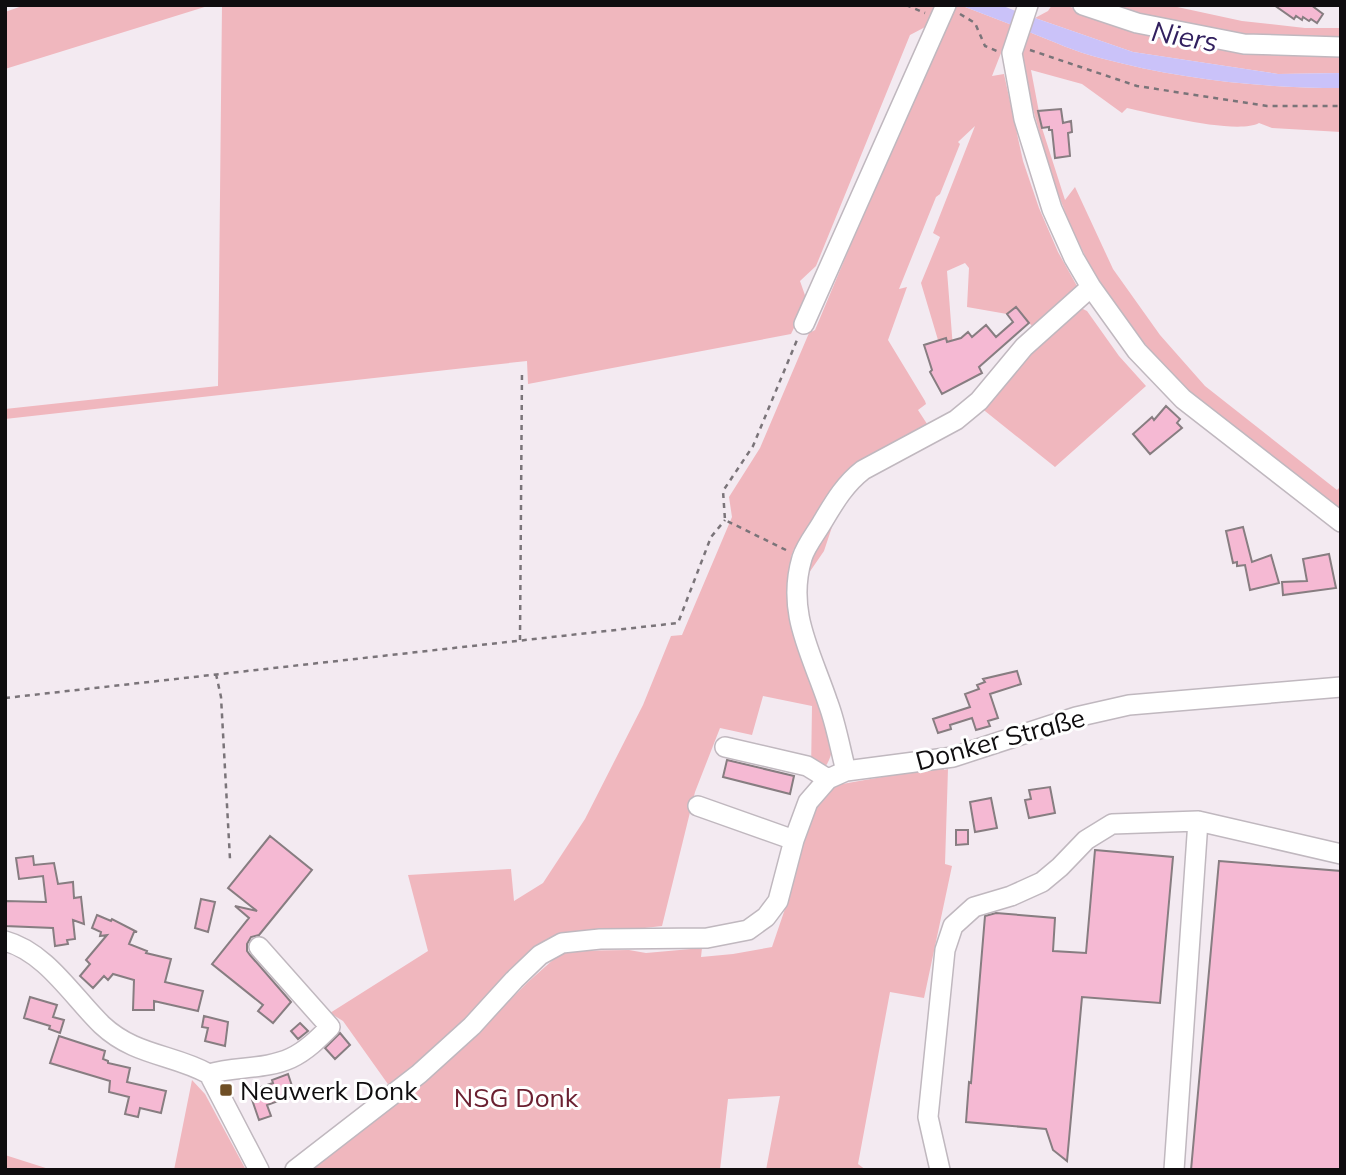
<svg xmlns="http://www.w3.org/2000/svg" width="1346" height="1175" viewBox="0 0 1346 1175" font-family="Mulish,sans-serif">
<style>
.green{fill:#f0b7be}
.water{fill:#cac2f9}
.building{fill:#f5b9d3;stroke:#877d81;stroke-width:2}
.lines{fill:none;stroke-linecap:round;stroke-linejoin:round}
.minor-casing{stroke:#c0b8bf;stroke-width:22}
.path{stroke:#7a7479;stroke-width:2.5;stroke-dasharray:5 5;stroke-linecap:butt}
.minor{stroke:#fff;stroke-width:19}
.poi-dot{fill:#6f4e25;stroke:#fff;stroke-width:2.5}
.labels{text-anchor:middle;dominant-baseline:central;stroke-width:6;stroke-linejoin:round;paint-order:stroke}
.street-label{font-size:26px;fill:#0f0d0f;stroke:#fff}
.poi-label{font-size:26px;fill:#0f0d0f;stroke:#fff;text-anchor:start}
.park-label{font-size:26px;fill:#6b2031;stroke:#fff}
.water-label{font-size:28px;font-style:italic;fill:#32205f;stroke:#fff}
</style>
<rect width="100%" height="100%" fill="#f3eaf1"/>
<path class="green" d="M25,5H211L5,69V12Z
M222,5H960L1012,25L992,76L1004,74L1023,161L1039,208L1058,252L1077,286V294L1036,331L1016,307L1007,314L967,307L969,268L965,263L947,271L953,348L951,352L946,338L938,340L921,283L940,237L933,233L975,126L958,142L960,144L940,194L936,197L899,289L907,287L888,340L925,401L926,404L918,410L931,430L865,464L800,549H794L791,557L794,564L834,746C828,762 829,769 811,773L812,706L763,696L752,735L720,728L695,792L662,926L558,938L418,1067L390,1087L343,1021L330,1013L428,951L408,875L511,869L514,901L543,883L585,819L643,705L671,636L682,635L732,517L729,497L760,448L809,333L815,330L877,182L929,25L910,35L816,266L800,281L807,301L791,334L528,384L527,361L5,419V409L218,386Z
M1052,5H1064L1142,29L1341,52V73L1278,74L1133,52L1035,18L1048,11Z
M1099,5H1168L1242,21L1305,28H1341V43L1254,41Z
M1029,32C1052,41 1076,52 1100,58C1179,79 1259,88 1341,88V132L1272,128L1259,123C1237,135 1155,114 1127,108L1122,113L1082,84L1031,70L1042,128L1065,200L1075,187L1113,269L1160,335L1205,386L1337,490L1341,486V510L1195,397L1153,354L1120,312L1093,272L1070,225L1051,175L1030,98L1027,97L1019,54L1024,35L1028,36Z
M1081,308L1087,311L1119,356L1146,386L1055,467L980,407L1024,352Z
M843,494L824,551L800,586L805,561Z
M944,766V770L948,769L945,864L952,866L924,998L890,992L858,1164L866,1170H766L780,1096L728,1099L720,1170H309L472,1038L528,982L563,951L629,950L646,953L702,948L701,957L733,954L772,947L787,903L809,813L831,786Z
M192,1080L205,1094L246,1170H174Z
M5,1155L52,1170H5Z"/>
<path class="water" d="M960,5H1001L1018,12L1012,25Z
M1035,18L1133,52L1278,74L1341,73V88C1259,88 1179,79 1100,58C1076,52 1052,41 1029,32Z"/>
<path class="building" d="M1274,5H1311L1323,14L1317,23L1311,19L1309,21L1303,17L1302,20L1296,16L1294,19Z
M1061,109L1063,123L1071,121L1072,132L1068,133L1070,156L1055,158L1052,130H1049V127L1042,128L1038,111Z
M1016,307L1029,323L979,367L982,373L942,394L930,372L932,370L924,345L946,338L947,342L961,338L968,332L972,337L986,325L996,337L1013,322L1007,314Z
M1166,406L1180,419L1177,423L1182,428L1150,454L1133,434L1152,417L1154,420Z
M1243,527L1252,562L1271,555L1279,583L1250,590L1245,565L1237,566V562L1233,563L1226,531Z
M1329,554L1336,588L1283,595L1282,582L1307,581L1303,559Z
M1017,671L1021,684L990,694L998,718L988,721L990,726L976,730L972,718L950,725L951,729L938,733L933,719L970,707L965,694L979,689L977,685L985,682L983,679Z
M727,760L794,776L790,794L723,777Z
M1050,787L1055,813L1029,818L1025,800L1031,799L1029,790Z
M991,798L997,828L975,832L970,802Z
M956,830H968V844L956,845Z
M270,836L312,870L259,935L251,937L247,944V951L250,955L291,1002L273,1023L258,1011L263,1005L212,964L249,918L235,906L257,911L228,888Z
M1095,850L1173,857L1160,1003L1082,997L1067,1161L1053,1150L1046,1129L966,1122L969,1082L971,1083L985,916L996,913L1055,918L1053,951L1086,953Z
M33,856L34,865L54,863L58,884L73,882L74,898L81,897L84,924L73,920L75,939L67,940L68,944L55,946L53,928L5,926V901L46,902L43,876L19,879L16,858Z
M1219,861L1341,871V1170H1191Z
M201,899L215,902L208,932L195,928Z
M97,915L111,921L112,919L137,932H134L129,944L147,951L146,953L171,959L165,982L203,991L198,1011L154,1001V1010H133L134,980L113,974L108,980L104,976L93,988L80,976L90,964L86,960L107,935L100,936L101,932L92,928Z
M30,997L57,1005L53,1017L64,1020L60,1033L49,1029L50,1026L24,1018Z
M204,1016L228,1022L225,1046L205,1041L208,1028L202,1027Z
M300,1023L308,1031L298,1039L291,1031Z
M340,1033L350,1045L335,1059L325,1048Z
M59,1036L105,1051L103,1059L108,1061V1063L130,1068L127,1082L166,1091L161,1113L140,1108L138,1117L125,1114L129,1097L109,1092L110,1081L50,1063Z
M288,1074L295,1095L267,1105L271,1116L259,1120L249,1091L273,1083L272,1080Z"/>
<g class="lines">
<g class="minor-casing">
<path id="minor" d="M1028,5L1012,53L1024,119L1052,209L1074,258L1091,287L1137,351L1183,399L1341,522
M1083,5L1137,23L1244,44L1341,47
M804,324L946,5
M725,747L807,766L828,779
M846,771C840,748 836,724 828,703C811,652 786,612 802,558C806,545 817,532 823,521C835,501 845,484 863,470L956,420L979,401L1024,347L1091,287
M698,806L794,840
M5,941C46,952 73,997 102,1025C135,1056 173,1054 209,1074L259,1170
M209,1074C235,1066 265,1070 291,1058C306,1051 318,1039 330,1027L259,947
M295,1170L419,1074L472,1026L514,980L540,955L562,943L600,939L707,938L748,930L766,917L778,901L794,840L808,802L828,779L846,771L953,757L1076,717L1129,705L1341,687
M940,1170L928,1117L945,950L953,926L974,907L1011,896L1042,882L1060,867L1086,840L1112,824L1198,821L1341,854
M1174,1170L1198,821"/>
</g>
<path class="path" d="M906,5L925,13
M5,6L8,5
M960,14L975,23L985,46L997,51
M1030,50L1137,86L1267,106H1341
M786,550L725,520L723,491L753,446L797,340
M520,640L522,370
M216,674L221,697L230,859
M5,698L678,623L711,537L725,520"/>
<use href="#minor" class="minor"/>
</g>
<rect class="poi-dot" x="219" y="1083" width="14" height="14" rx="3.5"/>
<g class="labels">
<g class="street-label">
<text transform="translate(1000 739) rotate(-15)">Donker Straße</text>
</g>
<g class="poi-label">
<text x="240" y="1090">Neuwerk Donk</text>
</g>
<g class="park-label">
<text x="516" y="1097">NSG Donk</text>
</g>
<g class="water-label">
<text transform="translate(1185 36) rotate(10)">Niers</text>
</g>
</g>
<rect width="1346" height="1175" fill="none" stroke="#0f0d0f" stroke-width="14"/>
</svg>
